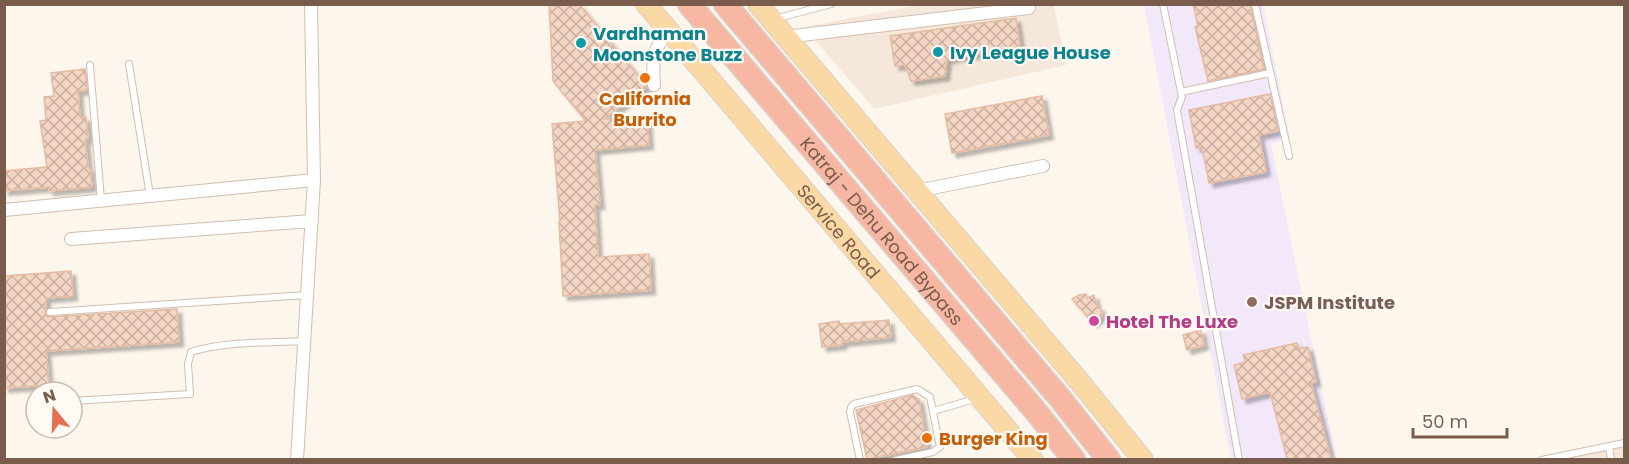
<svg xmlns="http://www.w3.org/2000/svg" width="1629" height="464" viewBox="0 0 1629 464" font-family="Poppins,sans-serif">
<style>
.residential{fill:#f5e8da}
.education{fill:#f3e8fa}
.building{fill:url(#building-cross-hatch);stroke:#e6bba3;stroke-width:1.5;filter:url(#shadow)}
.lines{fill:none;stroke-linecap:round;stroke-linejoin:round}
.lane-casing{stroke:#d1beb0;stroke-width:8}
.street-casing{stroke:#d1beb0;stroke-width:14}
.primary-casing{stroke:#dad1cd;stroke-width:22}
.highway-casing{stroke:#dad1cd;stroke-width:25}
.lane{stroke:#fff;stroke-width:6}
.street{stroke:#fff;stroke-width:12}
.primary{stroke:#fbd9a5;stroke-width:20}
.highway{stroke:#f7b7a3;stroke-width:22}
.culture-dot{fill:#0f9aa8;stroke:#fffaf3;stroke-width:2}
.food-dot{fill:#e8710a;stroke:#fffaf3;stroke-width:2}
.education-dot{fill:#8d6e63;stroke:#fffaf3;stroke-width:2}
.hotel-dot{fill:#d1479c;stroke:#fffaf3;stroke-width:2}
.labels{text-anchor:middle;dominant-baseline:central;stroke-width:4.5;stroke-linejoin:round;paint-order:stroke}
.culture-label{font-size:18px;font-weight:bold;fill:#0d838f;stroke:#fffaf3;text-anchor:start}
.food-label{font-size:18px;font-weight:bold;fill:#c56008;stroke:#fffaf3}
.street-label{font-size:18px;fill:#7a5c4d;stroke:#fffaf3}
.education-label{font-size:18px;font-weight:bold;fill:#785e54;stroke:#fffaf3;text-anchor:start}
.hotel-label{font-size:18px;font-weight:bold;fill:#b23c85;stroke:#fffaf3;text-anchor:start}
</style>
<defs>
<pattern id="building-cross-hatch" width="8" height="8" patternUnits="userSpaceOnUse" patternTransform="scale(1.5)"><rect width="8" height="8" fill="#f3d5c3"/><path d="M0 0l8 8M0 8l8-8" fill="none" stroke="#cab0a1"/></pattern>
<filter id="shadow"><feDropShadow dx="4.5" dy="4.5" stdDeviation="1.5" flood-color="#0004"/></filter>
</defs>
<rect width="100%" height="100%" fill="#fdf6ec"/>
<path class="residential" d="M918,5H1054L1066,65L874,109L804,27Z
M1624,442V459H1534Z"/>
<path class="education" d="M1144,5H1263L1290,139L1271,144L1336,459H1231Z"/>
<path class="building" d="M549,4H579L646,85V87L604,119L647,116L649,145L595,150L600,205H595L598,257L649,254L651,290L563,296L559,222H560L552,124L586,121L553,81Z
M1193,4H1250L1264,69L1208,81L1195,27L1198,26Z
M1016,18L1020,46L947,59L945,76L911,81L905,65L895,66L890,36Z
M85,69L87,90L78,91L80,117H86L88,139H85L88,168H90L92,187L49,191V187L4,191V171L47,167L40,121L46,120L44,97L54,96L51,73Z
M1270,94L1278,131L1259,135L1266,172L1209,183L1202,147L1196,148L1189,110Z
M1042,96L1049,135L952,153L945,114Z
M71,271L73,296L46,298V308L45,312L47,317L177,309L179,342L46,351L49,385L4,388V276Z
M1086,294L1087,298L1094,295L1097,308L1100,307L1102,315L1093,323L1072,299L1079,295Z
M889,320L891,337L842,342V345L822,347L819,324L839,321L840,324Z
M1201,330L1204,345L1187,350L1183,335Z
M1297,343L1299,349L1308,347L1316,382L1311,383L1331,459H1287L1270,392L1242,399L1234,365L1245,362L1243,355Z
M913,395L919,400L927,447L867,459L856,410Z"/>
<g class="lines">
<g class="lane-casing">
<path id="lane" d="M1163,4L1182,97L1177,110L1239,460
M1255,4L1289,156
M779,22L782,17L831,4
M129,64L150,196
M90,65L101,200
M1181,92L1270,73
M50,312L307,295
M72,401L190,394L188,364L191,352C223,341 270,343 304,341
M933,411L975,399
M1609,446L1611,460
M860,460L850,412L851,407L854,404L917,389L930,397L940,447L933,452L896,460
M1542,460L1624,443"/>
</g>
<g class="street-casing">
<path id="street" d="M785,37L1029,8
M654,85C653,58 650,53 669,31
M917,191L1043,166
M4,210L314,180
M71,239L312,221
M297,460L314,180L311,4"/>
</g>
<g class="primary-casing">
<g id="primary">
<path id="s1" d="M646,4L1033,460"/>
<path d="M758,4L1079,381L1143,460"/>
</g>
</g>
<g class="highway-casing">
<g id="highway">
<path id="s2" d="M689,4L1038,414L1074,460"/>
<path d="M725,4L1059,397L1109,460"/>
</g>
</g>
<use href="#lane" class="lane"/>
<use href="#street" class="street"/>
<use href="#primary" class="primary"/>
<use href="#highway" class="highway"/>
</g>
<g class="culture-dot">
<circle cx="581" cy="43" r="6"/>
<circle cx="938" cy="52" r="6"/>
</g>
<g class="food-dot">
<circle cx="645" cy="78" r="6"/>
<circle cx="927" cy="438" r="6"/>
</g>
<circle class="education-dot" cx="1252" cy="302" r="6"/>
<circle class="hotel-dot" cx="1094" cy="321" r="6"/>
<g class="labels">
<g class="culture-label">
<text x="593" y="33">Vardhaman<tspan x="593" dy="21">Moonstone Buzz</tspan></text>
<text x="950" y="52">Ivy League House</text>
</g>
<g class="food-label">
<text x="645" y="98">California<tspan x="645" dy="21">Burrito</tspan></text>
<text x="939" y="438" text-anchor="start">Burger King</text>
</g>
<g class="street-label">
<text stroke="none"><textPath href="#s2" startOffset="298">Katraj - Dehu Road Bypass</textPath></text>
<text stroke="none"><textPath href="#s1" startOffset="298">Service Road</textPath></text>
</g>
<g class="education-label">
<text x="1264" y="302">JSPM Institute</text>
</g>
<g class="hotel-label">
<text x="1106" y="321">Hotel The Luxe</text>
</g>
</g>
<rect width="1629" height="464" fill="none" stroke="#7a5c4d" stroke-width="12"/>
<g transform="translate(54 410) rotate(341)"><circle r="28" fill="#fffaf3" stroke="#cabbb1" stroke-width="1.5"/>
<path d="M0-4.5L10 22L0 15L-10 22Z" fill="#e76f51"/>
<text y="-9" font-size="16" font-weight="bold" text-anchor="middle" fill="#7a5c4d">N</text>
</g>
<path d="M1413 428v9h94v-9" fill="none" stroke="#7a5c4d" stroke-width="3"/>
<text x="1422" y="428" font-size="18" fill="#7a5c4d" stroke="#fffaf3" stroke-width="4.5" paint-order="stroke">50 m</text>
</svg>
